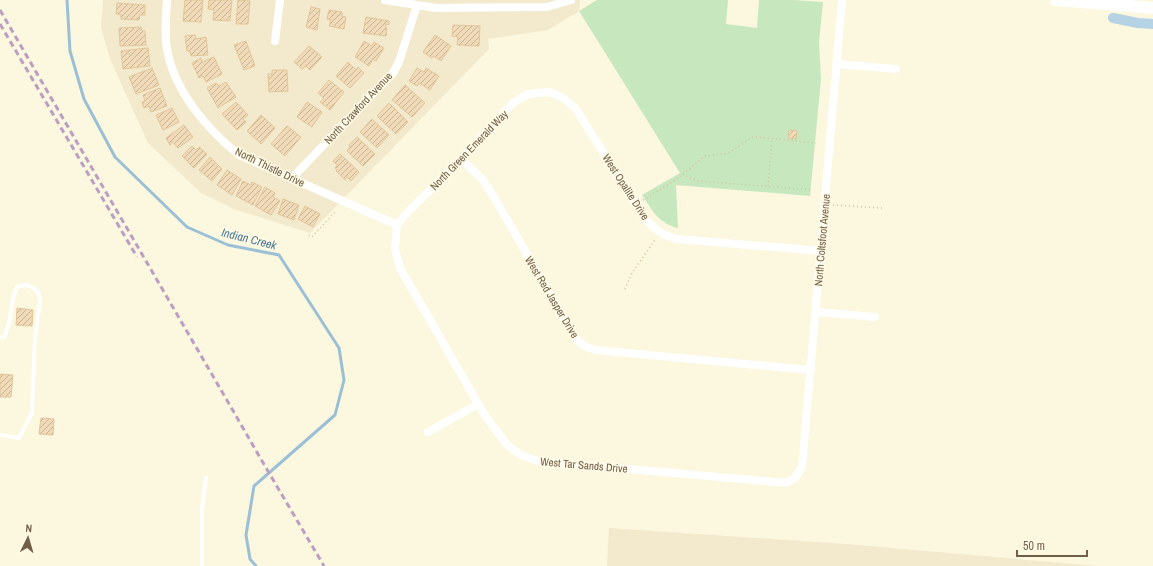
<svg xmlns="http://www.w3.org/2000/svg" width="1153" height="566" viewBox="0 0 1153 566" font-family="'Archivo Narrow',sans-serif">
<style>
.residential{fill:#f3eace}
.green{fill:#c7e8bf}
.lines{fill:none;stroke-linecap:round;stroke-linejoin:round}
.stream{stroke:#9bc0d6;stroke-width:3}
.canal{stroke:#b5d3e4;stroke-width:10}
.building{fill:url(#building-hatch);stroke:#e3c598}
.path{stroke:#d5be9b;stroke-width:1.5;stroke-dasharray:1 3;stroke-linecap:butt}
.lane{stroke:#fff;stroke-width:4}
.street{stroke:#fff;stroke-width:8}
.secondary{stroke:#fff;stroke-width:12}
.rail{stroke:#bb9fc3;stroke-width:3;stroke-dasharray:6 4;stroke-linecap:butt}
.labels{text-anchor:middle;dominant-baseline:central;stroke-width:3;stroke-linejoin:round;paint-order:stroke}
.street-label{font-size:11px;fill:#715f48;stroke:#fffae5}
.water-label{font-size:12px;font-style:italic;fill:#487692;stroke:#fffae5}
</style>
<defs>
<pattern id="building-hatch" width="6" height="6" patternUnits="userSpaceOnUse"><rect width="6" height="6" fill="#f0dab7"/><path d="M-1 1l2-2M0 6l6-6M5 7l2-2" fill="none" stroke="#c7b497"/></pattern>
</defs>
<rect width="100%" height="100%" fill="#fcf7df"/>
<path class="residential" d="M103,0H580L579,11L548,30L488,39L489,49L310,233L234,209L201,193L148,143L110,59L101,28Z
M609,528L846,544L1097,566H607Z"/>
<path class="green" d="M597,0H728L726,24L757,28L759,0H793L823,2L819,42L821,79L810,196L676,185L678,228C658,223 653,211 642,195L680,173L579,11Z"/>
<g class="lines">
<path class="stream" d="M67,0L70,51L84,99L115,157L187,227L228,245L279,255L339,348L344,380L335,415L254,486L246,535L250,559L256,566"/>
<path class="canal" d="M1113,18L1138,23L1153,24"/>
</g>
<path class="building" d="M185,0H203L201,22L183,21Z
M209,0H232L230,21L213,20L214,10L208,9Z
M238,0L250,1L248,24H236Z
M117,3L145,5V15H140L139,20L121,19V15L116,14Z
M311,7L320,9L317,30L306,27Z
M329,10L342,12V16L346,17L344,29L329,26L331,20L327,19Z
M366,17L389,21V25L386,24L385,27L387,28L386,36L363,33Z
M453,25L480,26L479,46L457,45L458,37L452,36Z
M141,27L142,31H145L146,45L120,46L119,28Z
M195,35L196,39L206,37L208,55L191,56L190,51H187L185,36Z
M435,35L451,46L441,61L434,56L432,58L423,52Z
M246,41L255,66L244,70L234,45Z
M364,41L372,46L374,42L384,48L376,61L373,59L369,66L355,57Z
M309,46L322,57L310,70L306,66L302,69L294,62Z
M148,48L150,66L123,69L121,51Z
M214,57L222,74L206,82L203,76L199,78L192,63L201,58L202,62Z
M348,62L356,70L358,67L364,73L350,88L336,76Z
M152,68L159,85L136,94L129,77Z
M417,68L424,72L426,68L439,76L430,90L419,83L417,86L409,81Z
M272,70H287L288,91L269,92L268,74H272Z
M329,80L344,92L330,110L320,102L324,98L318,93Z
M226,82L236,97L218,108L207,88L216,83L219,86Z
M405,85L425,103L412,117L392,100Z
M160,88L167,106L151,112L149,106L144,108L142,102L145,101L143,95Z
M236,102L248,115L243,119L246,122L237,130L222,114Z
M307,102L322,112L312,127L297,117Z
M389,103L408,122L396,134L377,116Z
M172,108L179,122L163,130L156,115Z
M261,115L275,128L261,144L247,131Z
M372,119L389,135L377,148L360,132Z
M184,125L193,137L178,148L173,142L170,145L166,138Z
M287,126L301,137L285,156L271,144Z
M789,130L797,131L796,139L788,138Z
M357,137L375,154L363,166L347,151L350,147L349,145Z
M192,146L196,150L199,147L207,154L194,168L182,156Z
M340,154L359,172L351,181L347,177L345,180L336,171L337,170L335,168L337,165L333,161Z
M210,157L222,169L212,181L199,170Z
M227,170L241,179L232,195L217,185Z
M243,181L251,185L252,182L262,187L253,205L236,196Z
M265,187L275,193L273,197L280,201L271,215L255,206Z
M283,199L299,205L294,220L278,214Z
M305,206L320,214L313,227L298,219Z
M17,308L33,310L32,326L16,325Z
M0,374L13,375L11,397H0Z
M41,418L54,419L53,435L39,434Z"/>
<g class="lines">
<path class="path" d="M683,174L688,177L699,181L812,190
M768,186L772,139
M643,200L677,179L705,156L729,153L751,138L755,137L816,143
M833,205L882,208
M309,235L312,237L335,212
M625,289L632,273L655,240"/>
<path class="lane" d="M0,338L4,337C13,321 9,302 17,287L26,285L34,288L39,294L40,302L35,338L32,413L19,438L0,435
M202,566V509L206,478"/>
<path class="street" d="M167,0C166,16 164,32 167,49C174,91 207,129 239,155L397,225
M385,0L436,8L547,7L571,0
M275,41L280,0
M836,64L896,69
M461,159L482,179L494,197L576,339L584,346L595,350L811,370
M291,179L393,73L399,62L417,5
M397,225L395,249L400,268L484,414L507,445L521,455L538,461L786,483L795,478L802,467L842,0
M397,225L407,213L461,159L513,103L528,94L550,92L563,98L576,109L644,217C653,229 662,235 677,239L821,251
M816,312L875,317
M428,432L478,404"/>
<path class="secondary" d="M1056,0L1153,8"/>
<path class="rail" d="M0,10L228,402L262,461L324,566
M0,24L137,257"/>
</g>
<g class="labels">
<g class="street-label">
<text transform="translate(358 108) rotate(-47)">North Crawford Avenue</text>
<text transform="translate(469 150) rotate(-46)">North Green Emerald Way</text>
<text transform="translate(270 167) rotate(26)">North Thistle Drive</text>
<text transform="translate(626 187) rotate(57)">West Opalite Drive</text>
<text transform="translate(822 240) rotate(-85)">North Coltsfoot Avenue</text>
<text transform="translate(552 297) rotate(59)">West Red Jasper Drive</text>
<text transform="translate(584 465) rotate(5)">West Tar Sands Drive</text>
</g>
<g class="water-label">
<text transform="translate(249 239) rotate(14)">Indian Creek</text>
</g>
</g>
<g transform="translate(28 538) rotate(5)" stroke="#fffae5" stroke-width="3" paint-order="stroke">
<path d="M0-3L7 15L0 10L-7 15Z" fill="#715f48"/>
<text y="-6" font-size="11" font-weight="bold" text-anchor="middle" fill="#715f48">N</text>
</g>
<path d="M1017 550v6h70v-6" fill="none" stroke="#715f48" stroke-width="2"/>
<text x="1023" y="550" font-size="12" fill="#715f48" stroke="#fffae5" stroke-width="3" paint-order="stroke">50 m</text>
</svg>
